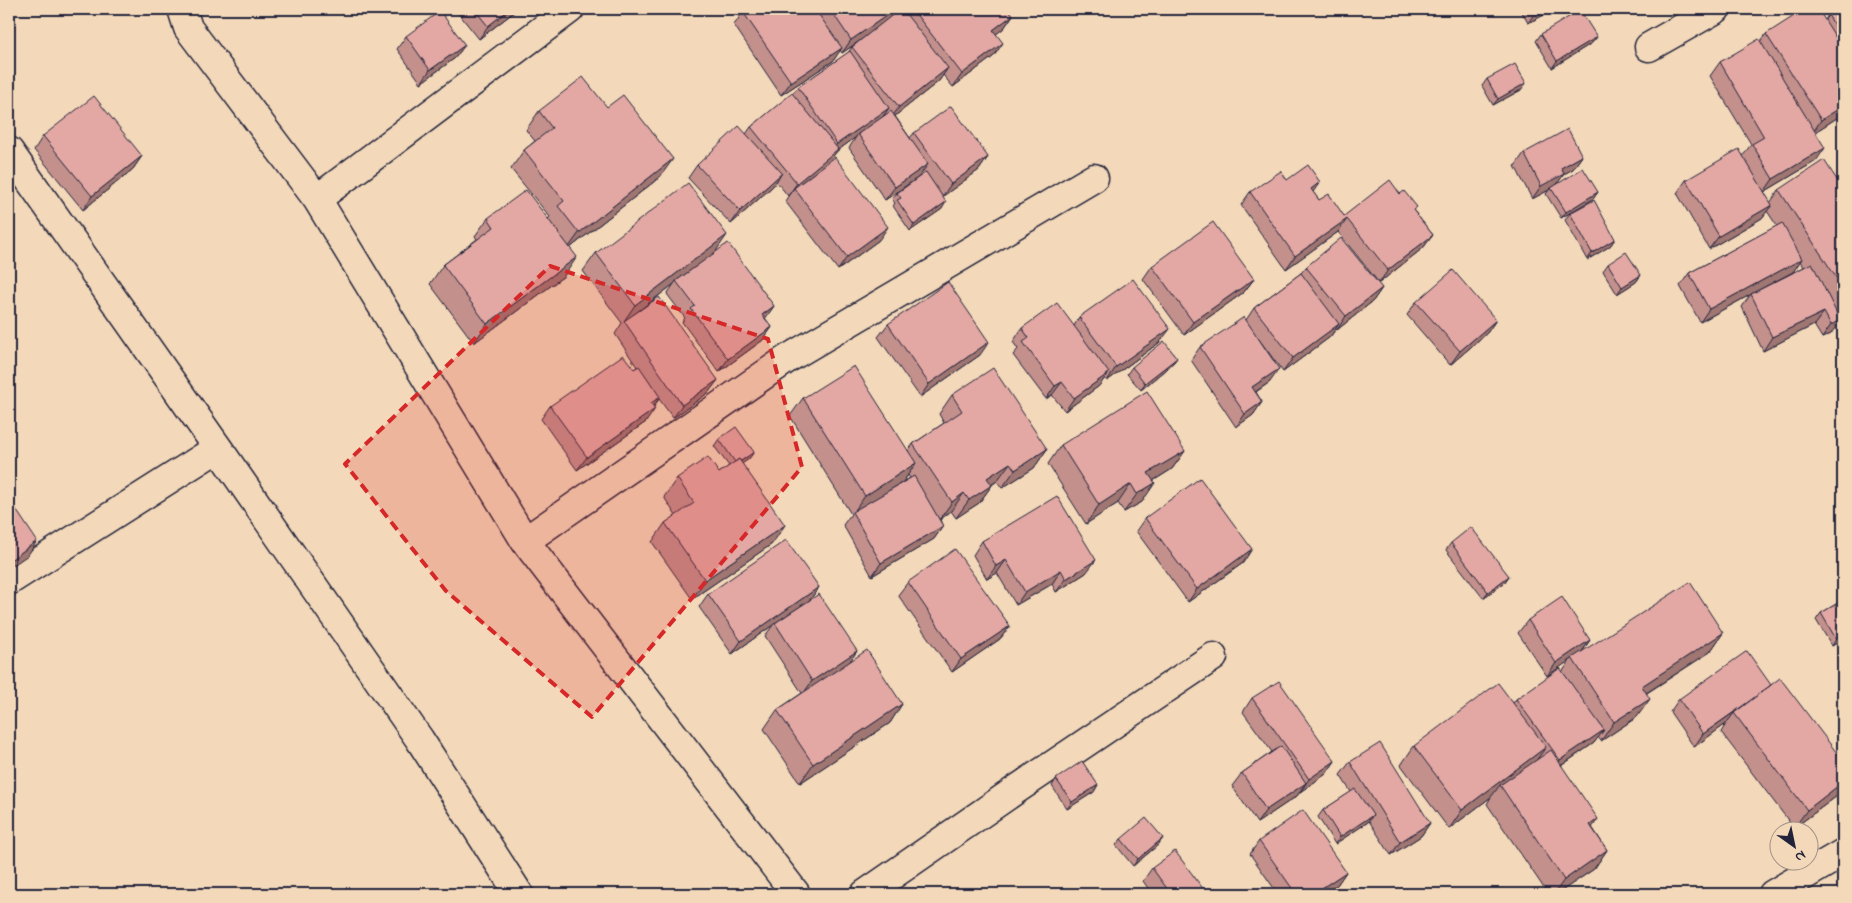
<svg xmlns="http://www.w3.org/2000/svg" width="1852" height="903" viewBox="0 0 1852 903" font-family="'Indie Flower',sans-serif">
<style>
.lines{fill:none;stroke-linecap:round;stroke-linejoin:round}
.street-casing{stroke:#22223b;stroke-width:31}
.street{stroke:#f3d9ba;stroke-width:28}
.wall{fill:#c3908c;stroke:#22223b;fill-rule:evenodd}
.shaded-wall{fill:#9f7672;stroke:#22223b}
.building{fill:#e3a8a3;stroke:#22223b}
.marked{fill:#d62828;fill-opacity:0.2;stroke:#d62828;stroke-width:4;stroke-dasharray:10 6;stroke-linejoin:round}
</style>
<rect width="100%" height="100%" fill="#f3d9ba"/>
<filter id="ink" filterUnits="userSpaceOnUse"><feTurbulence type="fractalNoise" baseFrequency=".02" numOctaves="2"/><feDisplacementMap in="SourceGraphic" scale="10" xChannelSelector="R" yChannelSelector="G"/><feConvolveMatrix kernelMatrix="1 2 1 2 8 2 1 2 1" color-interpolation-filters="sRGB"/></filter>
<g filter="url(#ink)">
<g class="lines">
<g class="street-casing">
<path id="street" d="M182,9L188,28L317,199L525,541L796,894
M1649,47L1716,9
M9,151L218,448L420,740L519,894
M317,199L570,9
M525,541L787,359L1094,178
M9,581L218,448
M865,894L1017,789L1213,657
M1773,894L1843,853"/>
</g>
<use href="#street" class="street"/>
</g>
<path class="wall" d="M455,9H518L479,39Z
M818,9H898L894,14L904,11L905,9H1008L1013,15L1004,28L996,34L994,56L953,87L943,75L939,81L895,116L910,138L914,133L988,157L979,170L943,196L942,209L910,231L893,206L895,203L892,199L897,193L925,174L923,171L919,177L885,200L849,148L856,137L837,151L829,161L879,240L838,270L785,201L789,195L788,196L776,181L773,186L731,224L688,178L697,165L746,134L751,127L792,94L798,87L848,53L852,47L861,40L842,53L840,50L833,61L781,95L734,25L743,12L816,10Z
M1520,9H1556L1528,23Z
M1843,9V114L1815,132L1816,161L1764,192L1770,203L1779,190L1843,189V314L1839,317L1831,334L1822,338L1814,325L1763,351L1742,307L1750,295L1700,322L1680,286L1689,273L1777,226L1767,211L1762,218L1709,249L1677,193L1686,180L1743,156L1751,144L1710,76L1720,62L1760,42L1766,34L1825,20L1828,15ZM1800,261L1804,267L1777,281L1793,272Z
M1541,34L1597,37L1592,43L1552,68L1536,41Z
M406,36L465,45L455,58L421,83L397,49Z
M1487,79L1521,90L1493,105L1482,86Z
M539,111L660,177L570,248L564,276L474,343L430,284L443,265L477,239L475,236L488,218L548,219L550,217L511,169L524,150L535,141L526,130Z
M43,136L142,156L133,169L83,210L34,150Z
M1524,153L1582,156L1573,169L1564,174L1557,184L1598,192L1593,199L1561,218L1546,194L1549,190L1532,199L1515,166Z
M1287,180L1313,192L1319,200L1344,216L1414,211L1433,235L1423,248L1379,283L1338,232L1286,269L1241,205L1250,192Z
M1570,213L1615,239L1610,246L1587,260L1565,220Z
M715,252L774,306L765,318L772,327L763,340L719,372L682,322L685,318L667,294L674,284L640,310L718,380L708,393L673,418L659,399L654,407L646,422L577,470L541,419L550,406L634,369L637,367L615,334L622,323L583,271L596,253Z
M1608,264L1641,275L1636,282L1617,294L1603,271Z
M1152,266L1254,279L1244,292L1184,335L1143,279Z
M1306,267L1382,288L1373,301L1337,330L1336,329L1330,337L1283,372L1258,338L1270,382L1256,392L1262,402L1253,415L1236,427L1191,360L1200,347L1246,320L1254,308L1301,273Z
M1416,302L1496,320L1487,333L1450,365L1407,315Z
M1079,317L1160,342L1107,381L1105,378L1099,386L1065,411L1052,395L1046,399L1013,355L1018,349L1013,342L1022,328L1074,326Z
M888,324L980,355L920,397L878,337Z
M1177,358L1172,364L1141,390L1127,374L1132,367Z
M952,395L1047,449L1034,468L1002,488L997,481L992,485L979,503L956,518L951,511L940,520L943,526L934,539L872,576L843,525L851,514L790,416L803,398L908,451L913,444L944,423L939,414ZM908,475L910,478L903,482Z
M719,439L749,459L742,463L772,544L692,599L652,542L665,523L676,516L664,497L677,478L719,473L729,466L714,446Z
M1061,445L1185,451L1172,469L1153,481L1142,502L1124,512L1118,503L1086,524L1048,464Z
M1145,518L1243,563L1188,602L1136,531Z
M982,541L1086,573L1056,592L1052,584L1016,605L997,573L987,579L973,555Z
M1451,543L1509,576L1504,583L1483,598L1446,550Z
M908,582L1010,626L1000,639L952,672L898,595Z
M819,587L810,600L857,651L850,661L902,704L890,723L800,783L764,729L777,710L802,693L765,636L773,625L732,654L699,607L708,594Z
M1843,600V639L1832,646L1816,620L1821,613Z
M1528,620L1590,640L1582,652L1723,633L1710,652L1647,693L1637,717L1601,741L1598,737L1594,743L1561,766L1592,827L1607,850L1594,869L1557,894H1548L1487,804L1491,797L1449,829L1401,765L1414,746L1513,703L1516,699L1563,671L1571,659L1547,676L1518,633Z
M1771,685L1843,761V789L1841,793L1794,828L1721,732L1726,724L1694,747L1670,712L1679,699Z
M1252,698L1335,761L1326,774L1300,792L1297,796L1257,823L1232,786L1242,773L1272,752L1243,712Z
M1350,762L1430,823L1421,836L1391,855L1369,821L1368,822L1335,844L1318,817L1323,810L1351,792L1340,775Z
M1056,779L1094,792L1067,809L1052,786Z
M1163,838L1158,845L1133,866L1116,845L1121,839Z
M1259,841L1346,872L1337,885L1324,894H1278L1250,854Z
M1152,868L1207,894H1152L1143,881Z"/>
<path class="shaded-wall" d="M510,9H518L479,39L488,26Z
M896,9H898L890,20L842,53L851,40Z
M1540,9H1556L1528,23L1537,10Z
M1013,15L1004,28L984,44L993,30Z
M1597,37L1592,43L1552,68L1557,61Z
M1003,43L994,56L953,87L962,74Z
M465,45L455,58L421,83L430,70Z
M842,48L833,61L781,95L791,82Z
M948,68L939,81L890,120L899,107Z
M1526,83L1521,90L1493,105L1498,99Z
M1843,106V114L1812,134L1821,120Z
M889,108L880,121L858,134L856,137L837,151L829,162L794,188L788,196L797,183L828,157L837,144Z
M1825,148L1816,161L1764,192L1773,179Z
M142,156L133,169L83,210L92,196Z
M1582,156L1573,169L1564,174L1555,187L1551,188L1549,190L1532,199L1541,186L1561,168Z
M988,157L979,170L942,197L951,184Z
M673,159L660,177L566,251L579,233Z
M928,164L919,177L885,200L895,187Z
M782,173L773,186L731,224L740,211Z
M1320,182L1311,195V189Z
M1598,192L1593,199L1561,218L1566,212Z
M946,202L942,209L910,231L914,225Z
M1772,205L1762,218L1709,249L1719,236Z
M1347,219L1338,232L1286,269L1295,256Z
M888,227L879,240L838,270L847,257Z
M727,235L714,254L676,281L674,284L624,322V321L635,305Z
M1433,235L1423,248L1379,283L1388,270Z
M1615,239L1610,246L1587,260L1592,253Z
M577,257L564,276L474,343L487,324Z
M1802,259L1793,272L1751,294L1750,295L1700,322L1709,309Z
M1641,275L1636,282L1617,294L1622,287Z
M1254,279L1244,292L1184,335L1193,322Z
M1382,288L1373,301L1337,330L1346,316Z
M774,306L765,319L762,315Z
M1843,309V314L1837,318Z
M1824,312L1814,325L1763,351L1772,337Z
M1496,320L1487,333L1450,365L1460,351Z
M1840,320L1831,334L1822,338L1831,325Z
M1339,324L1330,337L1283,372L1293,358Z
M772,327L763,340L719,372L728,359Z
M1170,329L1160,342L1107,381L1116,367Z
M989,342L980,355L920,397L929,384Z
M1177,358L1172,364L1141,390L1145,383Z
M1279,369L1270,382L1243,400L1252,387Z
M1109,373L1099,386L1065,411L1074,398Z
M718,380L708,393L673,418L682,405Z
M1062,382L1052,395L1046,399L1055,386Z
M660,397L651,410V403Z
M1262,402L1253,415L1236,427L1245,414Z
M655,409L646,422L577,470L587,457Z
M1047,449L1034,468L1002,488L1015,470Z
M1185,451L1172,469L1135,492L1148,473Z
M754,452L749,459L732,471L737,464Z
M916,463L903,482L853,513L865,496Z
M1010,463L997,481L974,496L987,478Z
M1155,483L1142,502L1124,512L1137,494Z
M1131,484L1118,503L1086,524L1099,505Z
M992,485L979,503L956,518L969,500Z
M964,493L951,511L939,520L952,502Z
M785,525L772,544L692,599L705,580Z
M943,526L934,539L872,576L881,563Z
M37,541L28,555L9,568V561Z
M1252,549L1243,563L1188,602L1197,589Z
M1006,560L997,573L987,579L996,566Z
M1096,560L1086,573L1056,592L1066,579Z
M1061,570L1052,584L1016,605L1025,592Z
M1509,576L1504,583L1483,598L1488,592Z
M819,587L810,600L775,623L773,625L732,654L741,641Z
M1010,626L1000,639L952,672L961,659Z
M1723,633L1710,652L1629,704L1642,686Z
M1843,635V639L1832,646L1836,639Z
M1590,640L1581,653L1547,676L1556,663Z
M857,651L848,664L803,694L812,681Z
M1772,686L1734,713L1726,724L1694,747L1703,734Z
M1650,699L1637,717L1601,741L1614,722Z
M902,704L890,723L800,783L813,764Z
M1604,730L1594,743L1550,773L1560,760Z
M1546,747L1533,765L1500,785L1491,797L1449,829L1462,810Z
M1335,761L1326,774L1300,792L1309,779Z
M1843,782V789L1841,793L1794,828L1807,810Z
M1306,783L1297,796L1257,823L1266,810Z
M1098,785L1094,792L1067,809L1072,802Z
M1373,815L1368,822L1335,844L1340,837Z
M1598,819L1585,838L1590,825Z
M1430,823L1421,836L1391,855L1400,842Z
M1163,838L1158,845L1133,866L1138,859Z
M1607,850L1594,869L1557,894H1554L1564,880Z
M1346,872L1337,885L1324,894H1313Z"/>
<path class="building" d="M474,9H510L488,26Z
M747,9H815L842,48L791,82L743,12Z
M830,9H896L851,40Z
M900,9H902L948,68L899,107L852,47Z
M912,9H1008L1013,15L993,30L1003,43L962,74Z
M1805,9H1818L1843,49V106L1821,120L1766,34Z
M1838,9H1843V39L1828,15Z
M1580,10L1597,37L1557,61L1541,34Z
M440,11L465,45L430,70L406,36Z
M1759,39L1825,148L1773,179L1752,144L1764,137L1720,62Z
M850,51L889,108L837,144L798,87Z
M1515,64L1526,83L1498,99L1487,79Z
M583,77L607,107L623,95L673,159L579,233L558,206L564,201L524,150L552,128L539,111Z
M792,93L838,149L797,183L751,127Z
M94,96L142,156L92,196L43,136Z
M951,106L988,157L951,184L914,133Z
M891,111L928,164L895,187L858,134Z
M739,126L782,173L740,211L697,165Z
M1568,129L1582,156L1561,168L1564,174L1541,186L1524,153Z
M1739,149L1772,205L1719,236L1686,180Z
M835,157L888,227L847,257L794,188Z
M1824,160L1843,189V288L1779,190Z
M1308,165L1320,182L1311,189L1319,200L1329,194L1344,216L1390,180L1400,194L1404,191L1417,207L1413,210L1433,235L1388,270L1347,219L1295,256L1250,192L1281,171L1287,180Z
M1583,168L1598,192L1566,212L1551,188Z
M926,172L946,202L914,225L897,200L901,198L897,193Z
M688,183L727,235L635,305L596,253Z
M526,190L577,257L487,324L443,265L494,227L488,218Z
M1594,200L1615,239L1592,253L1570,213Z
M1213,222L1254,279L1193,322L1152,266Z
M1782,223L1802,259L1709,309L1689,273Z
M1341,238L1382,288L1346,316L1306,267Z
M728,243L774,306L762,315L772,327L728,359L691,309L695,306L676,281Z
M1626,252L1641,275L1622,287L1608,264Z
M1812,263L1840,320L1831,325L1824,312L1772,337L1751,294Z
M1453,270L1496,320L1460,351L1416,302Z
M1301,273L1339,324L1293,358L1254,308Z
M1133,279L1170,329L1116,367L1079,317Z
M948,282L989,342L929,384L888,324Z
M659,297L718,380L682,405L624,321Z
M1057,303L1109,373L1074,398L1062,382L1055,386L1023,342L1029,338L1022,328Z
M1244,317L1279,369L1252,387L1262,402L1245,414L1200,347Z
M1164,341L1177,358L1145,383L1132,367Z
M623,355L634,369L639,366L660,397L651,403L655,409L587,457L550,406Z
M854,366L916,463L865,496L803,398Z
M993,368L1047,449L1015,470L1010,463L987,478L992,485L969,500L964,493L952,502L913,444L962,411L952,395Z
M1147,391L1185,451L1148,473L1155,483L1137,494L1131,484L1099,505L1061,445Z
M736,427L754,452L741,461L739,459L735,462L719,439Z
M708,457L719,473L739,459L785,525L705,580L665,523L694,503L677,478Z
M914,476L943,526L881,563L852,512Z
M1200,478L1252,549L1197,589L1145,518Z
M1057,496L1096,560L1066,579L1061,570L1025,592L1006,560L996,566L982,541Z
M9,499L37,541L9,561Z
M1471,527L1509,576L1488,592L1451,543Z
M786,540L819,587L741,641L708,594Z
M955,549L1010,626L961,659L908,582Z
M1690,582L1723,633L1642,686L1650,699L1614,722L1572,658Z
M819,594L857,651L812,681L775,623Z
M1562,597L1590,640L1556,663L1528,620Z
M1843,600V635L1836,639L1821,613Z
M867,650L902,704L813,764L777,710Z
M1747,651L1771,685L1751,700L1703,734L1679,699Z
M1560,668L1604,730L1560,760L1516,699Z
M1780,678L1843,761V782L1807,810L1734,713Z
M1279,681L1335,761L1309,779L1252,698Z
M1498,683L1546,747L1462,810L1414,746Z
M1380,743L1430,823L1400,842L1350,762Z
M1281,746L1306,783L1266,810L1242,773Z
M1551,750L1598,819L1590,825L1607,850L1564,880L1500,785Z
M1082,761L1098,785L1072,802L1056,779Z
M1355,789L1373,815L1340,837L1323,810Z
M1303,810L1346,872L1313,894H1296L1259,841Z
M1146,818L1163,838L1138,859L1121,839Z
M1175,851L1207,894H1171L1152,868Z"/>
</g>
<path class="marked" d="M550,266L768,339L802,467L592,717L446,591L345,464Z"/>
<rect width="1852" height="903" fill="none" stroke="#f3d9ba" stroke-width="30"/>
<rect x="15" y="15" width="1822" height="873" fill="none" stroke="#22223b" stroke-width="2" filter="url(#ink)"/>
<g transform="translate(1794 846) rotate(147)"><circle r="24" fill="#f3d9ba" stroke="#9f9087"/>
<path d="M0-4L9 19L0 12L-9 19Z" fill="#22223b"/>
<text y="-8" font-size="14" font-weight="bold" text-anchor="middle" fill="#22223b">N</text>
</g>
</svg>
